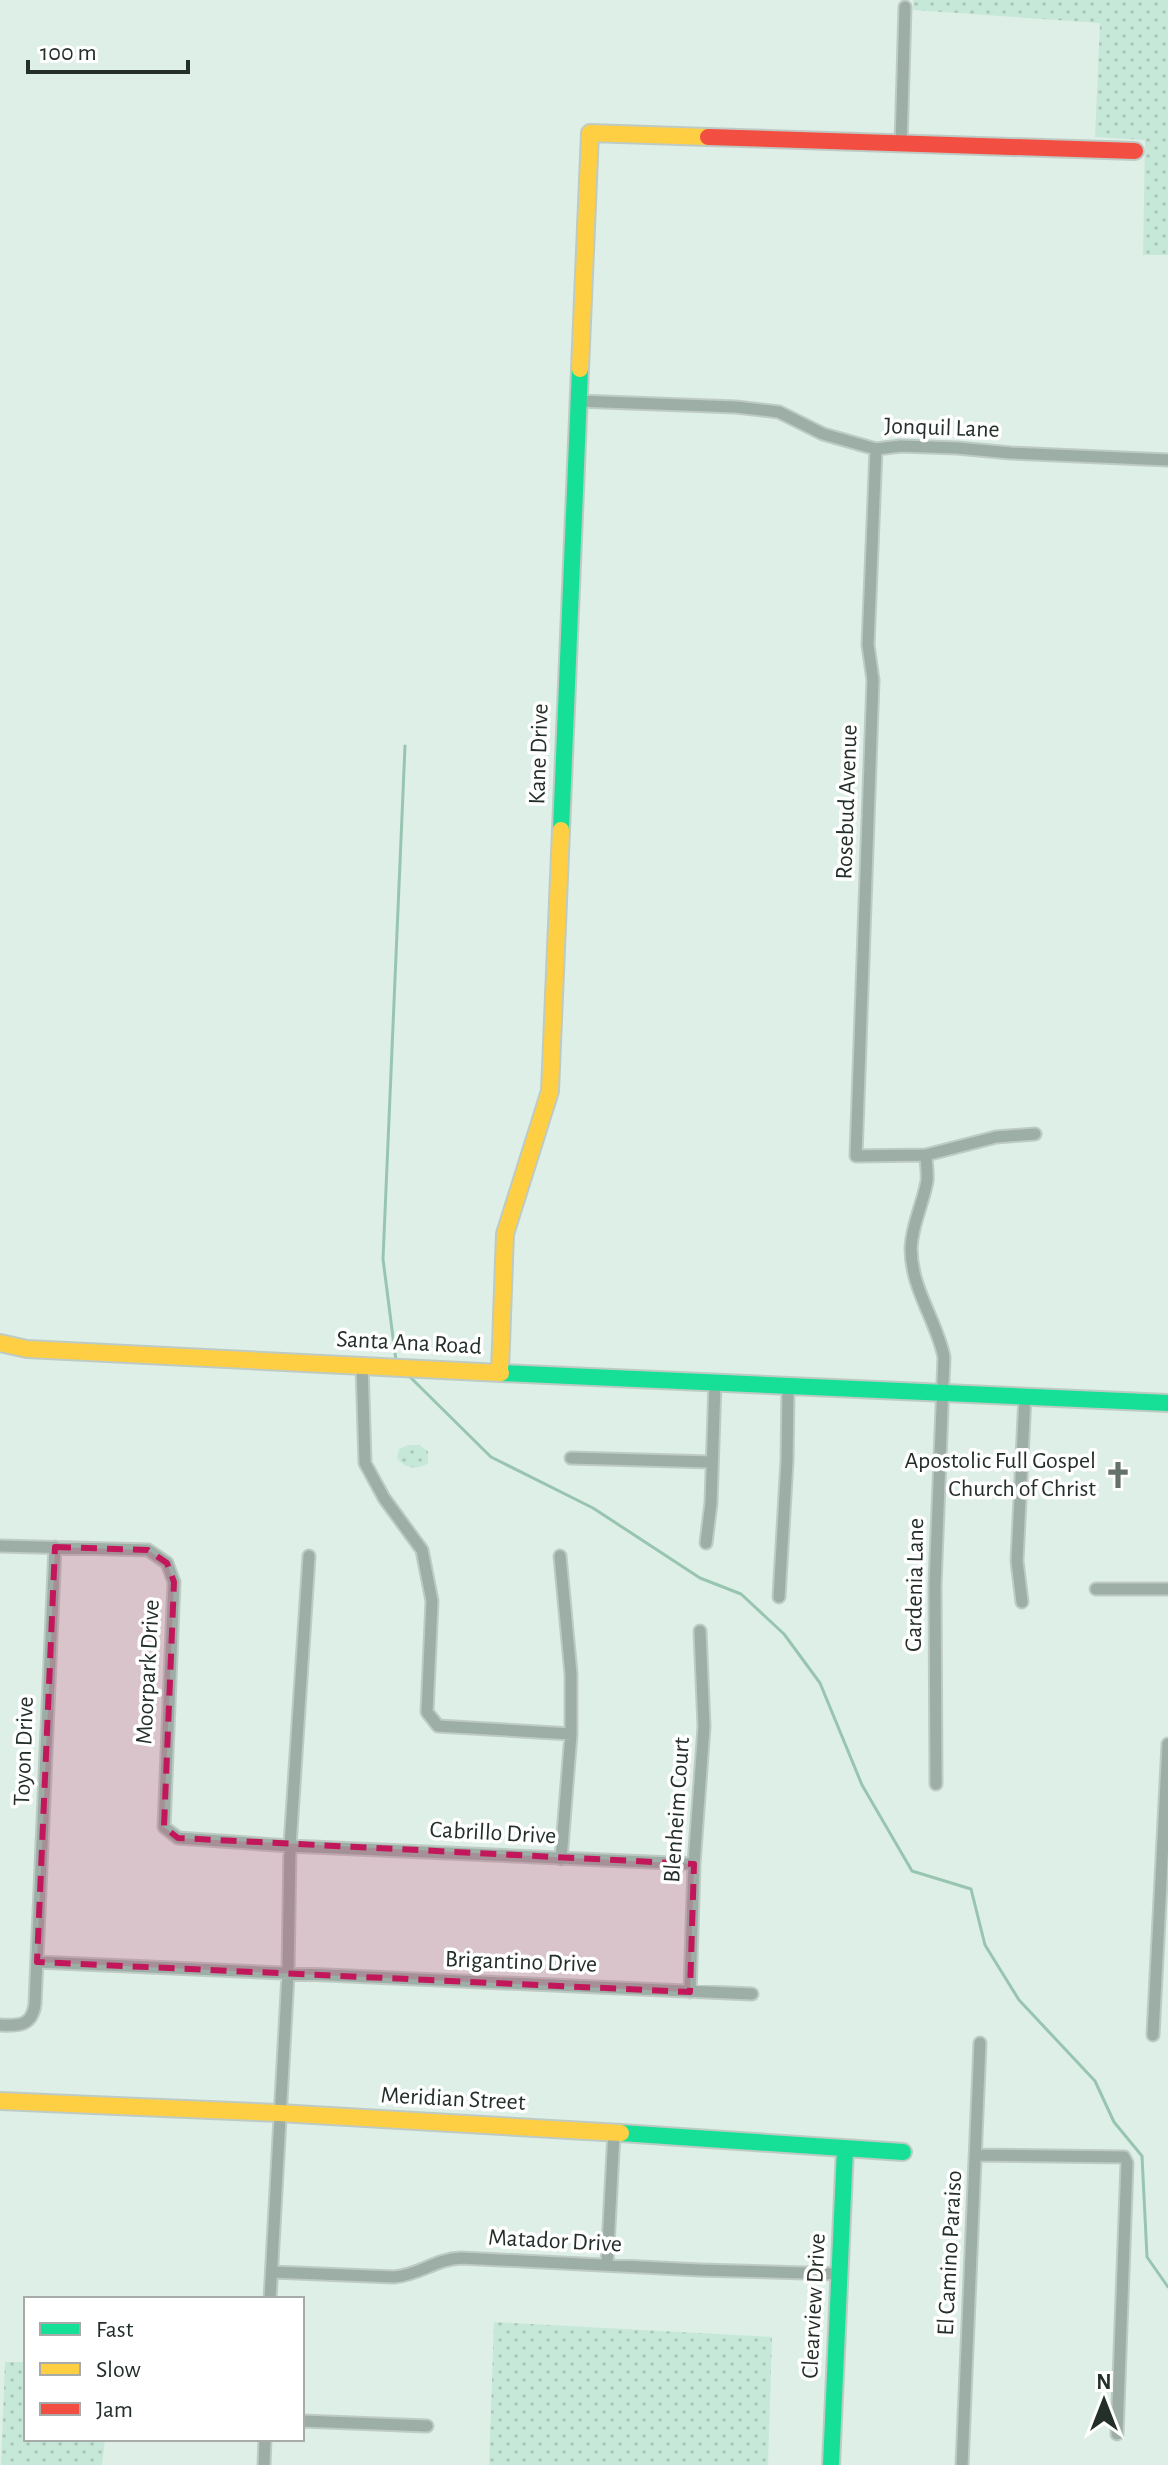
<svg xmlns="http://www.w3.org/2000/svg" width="1168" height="2465" viewBox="0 0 1168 2465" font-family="'Alegreya Sans',sans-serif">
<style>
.green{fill:url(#green-dots)}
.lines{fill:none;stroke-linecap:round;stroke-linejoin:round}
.stream{stroke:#98c5b1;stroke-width:3}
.street-casing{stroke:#becbc5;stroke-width:15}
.fast-casing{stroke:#becbc5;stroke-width:20}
.slow-casing{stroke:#becbc5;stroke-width:20}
.jam-casing{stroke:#becbc5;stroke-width:20}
.street{stroke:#9daea6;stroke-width:11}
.fast{stroke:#16e098;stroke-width:16}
.slow{stroke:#ffcf43;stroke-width:16}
.jam{stroke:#f24e42;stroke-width:16}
.marked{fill:#c2185b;fill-opacity:0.2;stroke:#c2185b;stroke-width:6;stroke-dasharray:16 10;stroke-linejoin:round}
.labels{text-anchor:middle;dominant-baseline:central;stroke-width:7;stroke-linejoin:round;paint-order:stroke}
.street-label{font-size:24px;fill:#242f2a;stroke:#fff}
.poi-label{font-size:24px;fill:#242f2a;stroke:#fff;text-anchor:end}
</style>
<defs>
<pattern id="green-dots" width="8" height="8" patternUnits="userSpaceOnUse" patternTransform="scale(2)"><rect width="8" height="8" fill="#c6e8d8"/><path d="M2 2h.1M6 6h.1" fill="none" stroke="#aac7ba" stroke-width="1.8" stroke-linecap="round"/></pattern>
</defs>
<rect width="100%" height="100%" fill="#deefe7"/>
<path class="green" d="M913,0H1168V255H1143L1145,140L1095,137L1100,23L913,10Z
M408,1445H419L428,1451V1463C417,1470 405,1469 397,1458L399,1449Z
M494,2322L772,2337L768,2465H489Z
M5,2362H26V2439H105L102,2465H1Z"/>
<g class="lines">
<path class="stream" d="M396,1361L383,1259L405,746
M409,1376L491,1457L593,1508L700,1578L741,1594L784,1634L820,1683L862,1785L912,1871L971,1889L985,1945L1019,2000L1095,2081L1114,2122L1142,2156L1147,2257L1168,2287"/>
<g class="street-casing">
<path id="street" d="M901,144L905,7
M578,401L736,407L779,412L823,434L876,449L901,446L957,448L1011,453L1168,460
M876,449L868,645L873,680L856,1156L926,1155L996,1137L1035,1134
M926,1155C926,1163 928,1173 927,1181C923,1204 912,1224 911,1248C911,1289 936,1319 944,1357L935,1585L936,1784
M362,1365L365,1463L384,1498L422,1550L432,1601L427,1712L438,1726L571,1734
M571,1458L711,1462
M706,1543L711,1503L715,1383
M0,1546L148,1550L167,1563L174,1582L164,1827L178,1838L290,1846L694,1864
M560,1556L571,1674V1734L561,1859
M1096,1589H1168
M779,1597L787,1461L788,1387
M1022,1602L1017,1561L1025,1396
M37,1962L752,1994
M690,1992L694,1864L704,1727L700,1631
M0,2025C19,2026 32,2026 35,2004L55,1547
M1153,2035L1168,1744
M977,2155L1124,2157L1127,2163L1117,2434
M607,2265L614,2132
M272,2272L394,2277C420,2275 435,2259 461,2258L700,2270L840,2274
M270,2299L288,1974L290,1846L309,1556
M302,2421L427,2426
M264,2465L265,2439
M962,2465L980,2043"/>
</g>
<g class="fast-casing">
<path id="fast" d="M561,830L580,369
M501,1373L1168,1403
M621,2133L903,2152
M831,2465L845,2149"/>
</g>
<g class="slow-casing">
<path id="slow" d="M580,369L590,133L708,137
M0,1343L27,1349L501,1373
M500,1371L505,1234L550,1091L561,830
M0,2101L279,2113L621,2133"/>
</g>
<g class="jam-casing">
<path id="jam" d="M708,137L1135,151"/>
</g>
<use href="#street" class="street"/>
<use href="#fast" class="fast"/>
<use href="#slow" class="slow"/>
<use href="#jam" class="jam"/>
</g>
<path class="marked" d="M55,1547L148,1550L167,1563L174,1582L164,1827L178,1838L694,1864L690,1992L37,1962Z"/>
<defs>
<g id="church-bare" transform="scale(2.16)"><path d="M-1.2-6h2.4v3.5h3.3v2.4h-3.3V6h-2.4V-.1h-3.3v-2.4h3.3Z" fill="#65726c" stroke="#fff" stroke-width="2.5" paint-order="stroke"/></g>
</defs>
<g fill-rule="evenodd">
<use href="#church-bare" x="1118" y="1475"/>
</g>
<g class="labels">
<g class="street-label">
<text transform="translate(942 428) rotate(2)">Jonquil Lane</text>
<text transform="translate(539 754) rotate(-88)">Kane Drive</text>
<text transform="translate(847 802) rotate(-88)">Rosebud Avenue</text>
<text transform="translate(409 1343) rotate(3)">Santa Ana Road</text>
<text transform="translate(915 1585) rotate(-89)">Gardenia Lane</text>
<text transform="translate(148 1672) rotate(-87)">Moorpark Drive</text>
<text transform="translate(24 1751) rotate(-88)">Toyon Drive</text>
<text transform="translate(677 1810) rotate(-86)">Blenheim Court</text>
<text transform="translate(493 1833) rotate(3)">Cabrillo Drive</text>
<text transform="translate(521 1962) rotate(2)">Brigantino Drive</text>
<text transform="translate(453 2099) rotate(3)">Meridian Street</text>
<text transform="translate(555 2241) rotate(3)">Matador Drive</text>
<text transform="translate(950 2253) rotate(-87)">El Camino Paraiso</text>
<text transform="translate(814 2306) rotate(-87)">Clearview Drive</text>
</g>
<g class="poi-label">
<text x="1096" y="1461">Apostolic Full Gospel<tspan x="1096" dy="28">Church of Christ</tspan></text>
</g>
</g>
<rect x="24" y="2297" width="280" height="144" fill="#ffffff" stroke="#a7acaa" stroke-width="2"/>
<rect x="40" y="2323" width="40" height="12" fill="#16e098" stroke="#a7acaa" stroke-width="2"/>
<text x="96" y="2337" font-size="24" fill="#242f2a">Fast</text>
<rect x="40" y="2363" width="40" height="12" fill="#ffcf43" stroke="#a7acaa" stroke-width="2"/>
<text x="96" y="2377" font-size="24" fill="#242f2a">Slow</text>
<rect x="40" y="2403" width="40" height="12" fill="#f24e42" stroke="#a7acaa" stroke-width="2"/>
<text x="96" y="2417" font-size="24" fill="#242f2a">Jam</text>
<g transform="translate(1104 2401)" stroke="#ffffff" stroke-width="6" paint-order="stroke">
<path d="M0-6L14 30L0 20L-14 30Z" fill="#242f2a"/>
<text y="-12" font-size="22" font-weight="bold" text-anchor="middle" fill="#242f2a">N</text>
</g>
<path d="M28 60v12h160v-12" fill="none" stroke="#242f2a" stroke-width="4"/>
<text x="40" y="60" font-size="24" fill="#242f2a" stroke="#ffffff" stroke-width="6" paint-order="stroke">100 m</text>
</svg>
